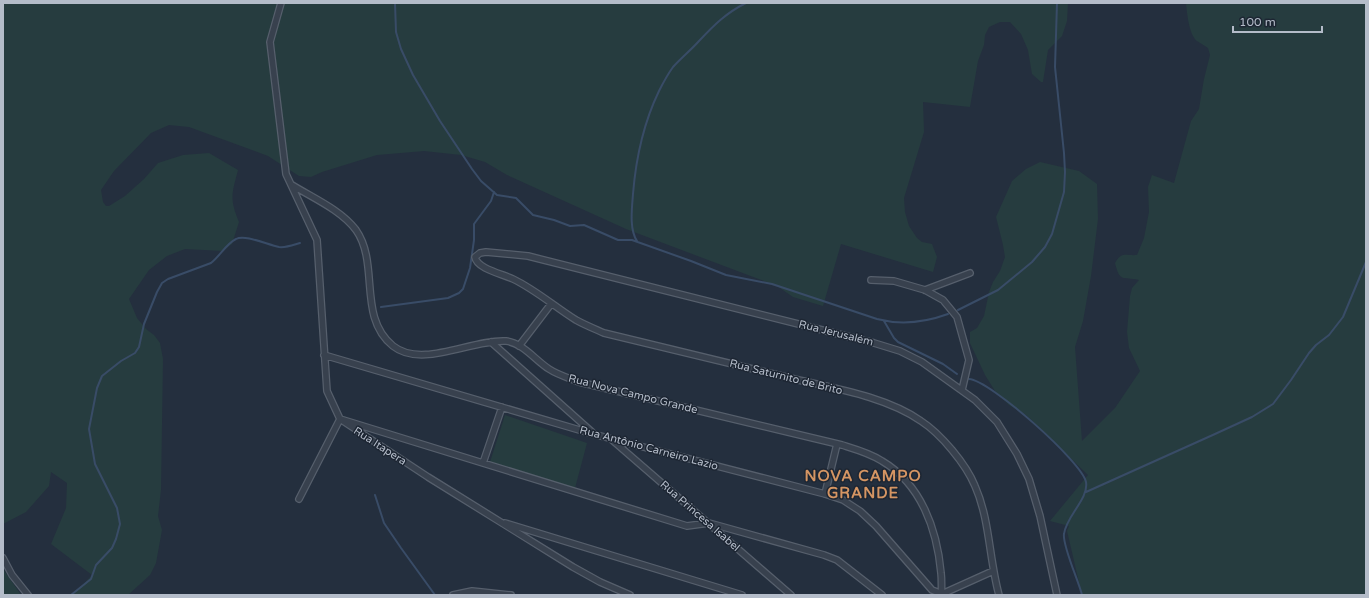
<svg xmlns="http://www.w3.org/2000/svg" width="1369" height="598" viewBox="0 0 1369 598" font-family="'Varela Round',sans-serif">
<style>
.green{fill:#263c3f}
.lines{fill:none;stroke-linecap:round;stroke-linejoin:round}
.stream{stroke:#394c67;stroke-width:2}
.minor-casing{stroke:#565f6c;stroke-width:8}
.minor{stroke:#38414e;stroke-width:5.5}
.labels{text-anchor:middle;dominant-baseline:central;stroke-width:3;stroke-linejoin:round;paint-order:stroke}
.street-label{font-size:11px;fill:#b4bcc9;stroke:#1d2633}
.district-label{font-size:15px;font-weight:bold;letter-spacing:1px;fill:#d59563;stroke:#1d2633}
</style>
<rect width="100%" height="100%" fill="#242f3e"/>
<path class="green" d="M3,3H1068L1067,21L1062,36L1048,50L1043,82H1041L1032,74L1028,50L1021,34L1010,22H1000L989,27L985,35L984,45L978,61L970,107L923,102L924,132L904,198L905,212L909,226L917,238L922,242L932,244L937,257L933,272L841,244L823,306L793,297L777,286L626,229L507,175L485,162L461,155L424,151L377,155L322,172L311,177L299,176L268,156L189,127L169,125L151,133L114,171L101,190L103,202L106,206H109L125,196L144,179L158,163L183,155L209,153L238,170C232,194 229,198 239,222L232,244L223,251L185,249L167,256L149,270L129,299L137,318L146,329L154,335L160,343L163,359L161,490L158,516L162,530L156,563L150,575L128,595H73L92,575L51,544L66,508L67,483L51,472L49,486L26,512L3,524Z
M1186,3H1365L1366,5V595H1082L1067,531L1069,526L1050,521L1088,475L1026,415L1009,405L995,391L985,375L970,343V332L977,328L984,316L989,292L993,282L1000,271L1005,257L1003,245L996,217L1012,181L1026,169L1040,162L1079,171L1097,184L1098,219L1091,276L1083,321L1075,347L1082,441L1115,408L1140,371L1129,348L1127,332L1130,296L1132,288L1139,280C1122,276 1120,283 1115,263C1122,251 1125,256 1137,255L1144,238L1149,212L1148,187L1152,175L1174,183L1191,121L1199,109L1204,79L1210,55L1208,48C1204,45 1200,43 1197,41C1189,35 1187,13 1186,3Z
M505,415L587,443L575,488L490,462Z
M3,569L21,595H3Z"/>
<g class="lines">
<path class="stream" d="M395,3L396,32L401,49L413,75L440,121L472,169L481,181L497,195L516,198L533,215L554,220L570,226L584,225L618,240H632L691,261L726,275L772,284L877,319C900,325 926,322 948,314
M637,241C629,229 632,208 633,194C636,157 643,124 659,91C663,83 668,74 673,67C681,58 691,50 699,41C714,25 726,13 746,3
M381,307L448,298L459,293L463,289L470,268L474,240V224L491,201L494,192
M958,310L998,290L1032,262L1045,247L1052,234L1064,192L1065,172L1064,153L1055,67L1057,3
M884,321L894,338L898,342L943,364L957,374
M969,379C990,380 1082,462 1086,482C1089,499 1066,516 1064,534C1062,545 1079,582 1082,595
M1086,492L1215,434L1252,417L1273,404L1291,380L1309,353L1316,345L1329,335L1343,317L1366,262
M375,495L384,523L401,548L435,595
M71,595L91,579L96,565L112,548L116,539L120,524L117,508L95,464L89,429L97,388L102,376L121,361L135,353L139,347L144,324L157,292L162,283L168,279L211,263C220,256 226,244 236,239C245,234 268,245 279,247C286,248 293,245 300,243"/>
<g class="minor-casing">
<path id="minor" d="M281,3L270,42L286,174L317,240L327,391L340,419L428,477L573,567L600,582L630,595
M292,185C313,198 341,210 356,230C380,264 357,317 393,346C422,369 472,339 506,341C523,343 535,360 549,369C558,375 569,378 579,382L842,445C855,449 870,453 882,461C921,484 937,529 941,573C942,581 941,588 942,595
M871,280L894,281L925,290L943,300L957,317L969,360L962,390
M925,290L970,273
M491,342L592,432
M519,346L551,304
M324,355L593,434L825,494L843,500L860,511L876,526L932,590L942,594L993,571
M611,439L791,595
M483,463L502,407
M825,494L837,444
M299,499L340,419L687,526L709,523L824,555L837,560L882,595
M505,523L742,595
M3,558L12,575L28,595
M453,595L472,591L511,595
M999,595C989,559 990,520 975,486C966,464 941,434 921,421C885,396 832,388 790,378C728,363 666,348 604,333C595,329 585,325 576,320C555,307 536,290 513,279C503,274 477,269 475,257L480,253L486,252L528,256L874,343L900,351L922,362L975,400L997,422L1017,454L1029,479L1040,516L1057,595"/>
</g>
<use href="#minor" class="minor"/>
</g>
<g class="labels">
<g class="street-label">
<text transform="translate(836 333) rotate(14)">Rua Jerusalém</text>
<text transform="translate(786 377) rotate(14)">Rua Saturnito de Brito</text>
<text transform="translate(633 394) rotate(14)">Rua Nova Campo Grande</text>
<text transform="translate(380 446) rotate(33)">Rua Itapera</text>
<text transform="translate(649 448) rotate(15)">Rua Antônio Carneiro Lazio</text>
<text transform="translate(700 516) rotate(41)">Rua Princesa Isabel</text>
</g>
<g class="district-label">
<text x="863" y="476">NOVA CAMPO<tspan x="863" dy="17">GRANDE</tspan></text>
</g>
</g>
<rect width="1369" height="598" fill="none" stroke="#b4bcc9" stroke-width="8"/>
<path d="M1233 26v6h89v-6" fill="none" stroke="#b4bcc9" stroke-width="2"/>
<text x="1239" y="26" font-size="12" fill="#b4bcc9" stroke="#1d2633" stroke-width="3" paint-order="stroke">100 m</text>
</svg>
